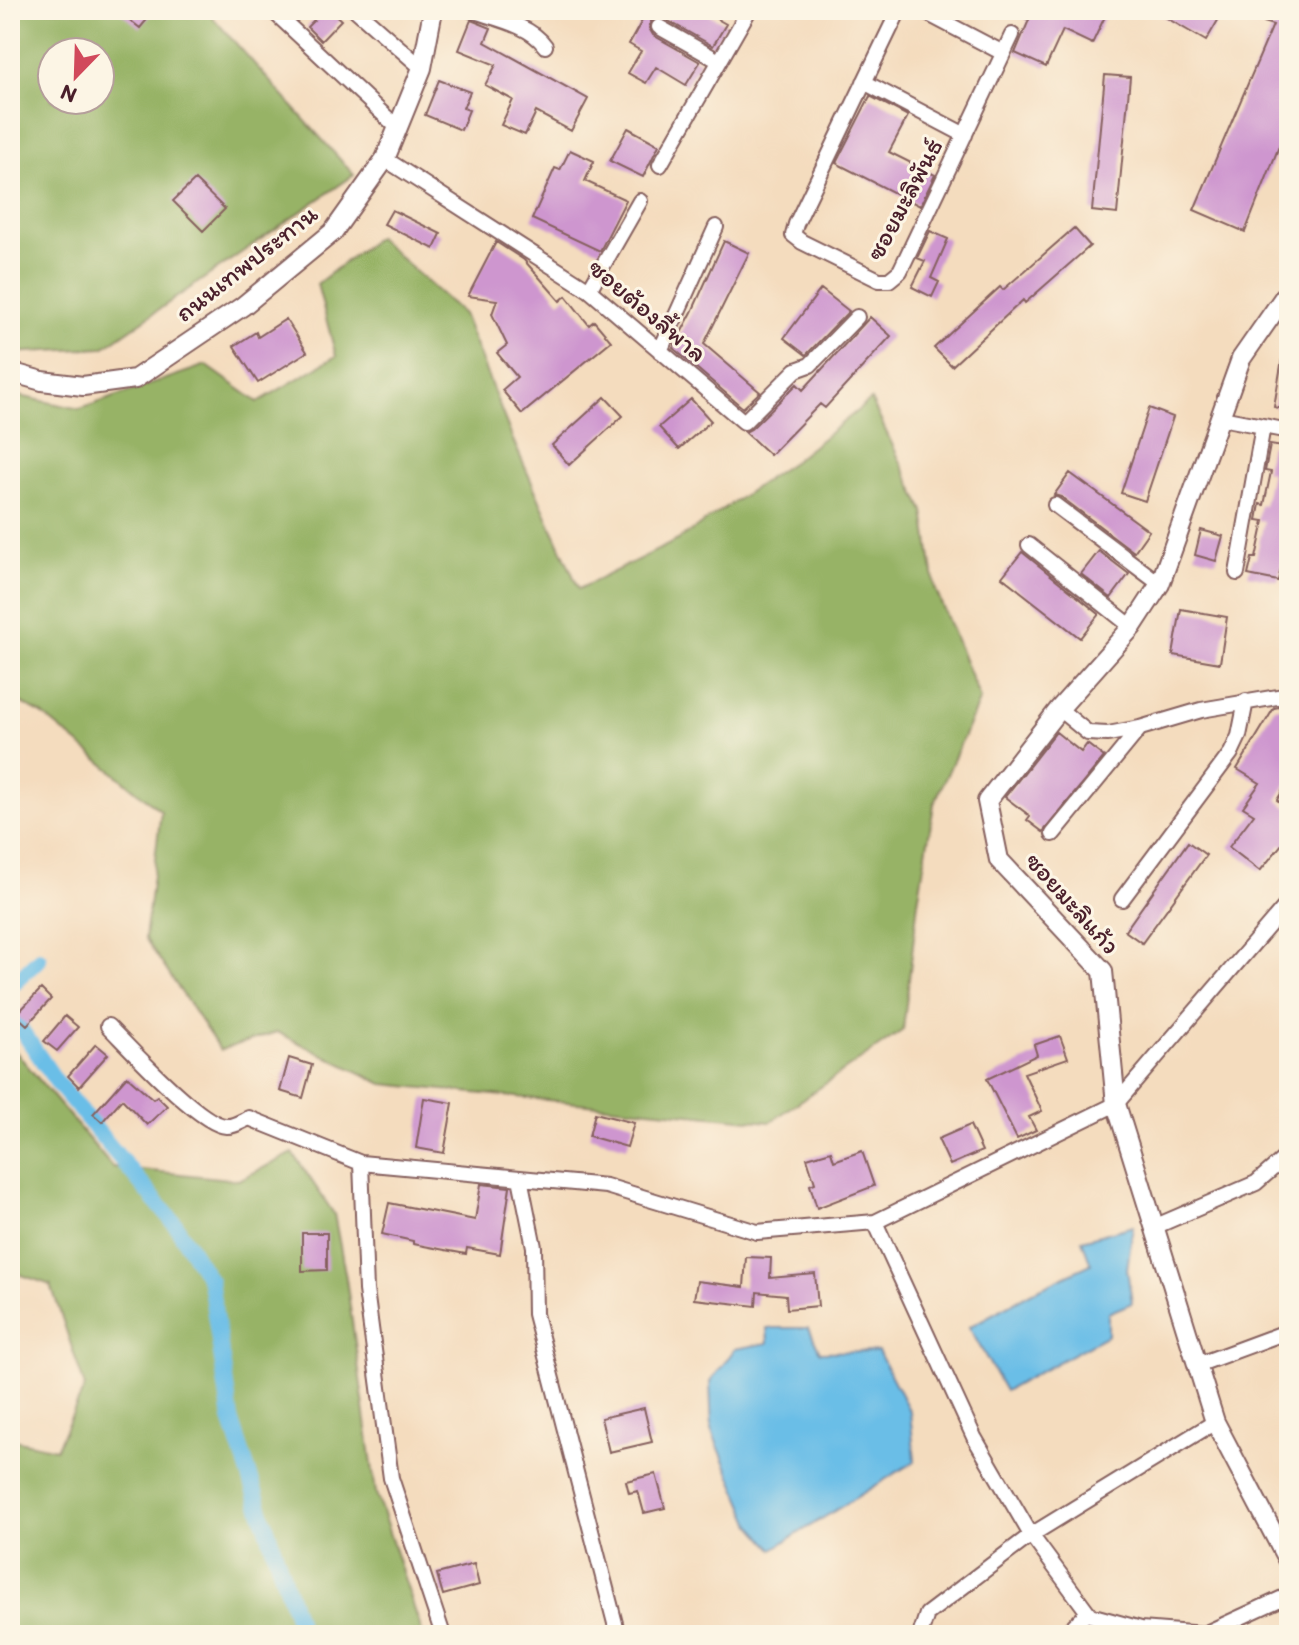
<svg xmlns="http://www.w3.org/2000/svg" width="1299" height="1645" viewBox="0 0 1299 1645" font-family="Itim,'Playpen Sans Thai',sans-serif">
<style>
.forest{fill:#97b366;stroke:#706948;stroke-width:2;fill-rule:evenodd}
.water{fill:#6bbee7;stroke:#5a6e89;stroke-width:2}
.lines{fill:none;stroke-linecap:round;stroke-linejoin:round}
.canal{stroke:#6bbee7;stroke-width:16}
.building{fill:#ce96cf}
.street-casing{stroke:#86615e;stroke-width:18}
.secondary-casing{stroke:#86615e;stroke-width:22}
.street{stroke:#fff;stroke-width:14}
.secondary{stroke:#fff;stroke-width:18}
.labels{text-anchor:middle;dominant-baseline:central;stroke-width:6;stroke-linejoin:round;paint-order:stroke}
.street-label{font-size:26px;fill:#4a1f2b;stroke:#fcf5e5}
</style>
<rect width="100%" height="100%" fill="#fcf5e5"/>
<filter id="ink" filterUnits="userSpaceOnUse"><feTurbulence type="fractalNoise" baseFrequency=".0125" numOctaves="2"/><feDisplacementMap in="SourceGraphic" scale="16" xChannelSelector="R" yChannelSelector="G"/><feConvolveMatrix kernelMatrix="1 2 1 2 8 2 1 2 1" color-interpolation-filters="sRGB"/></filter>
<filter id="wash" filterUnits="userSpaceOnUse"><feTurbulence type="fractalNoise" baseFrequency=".006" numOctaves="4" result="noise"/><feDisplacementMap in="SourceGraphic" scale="32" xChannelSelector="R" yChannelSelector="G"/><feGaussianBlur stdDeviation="1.8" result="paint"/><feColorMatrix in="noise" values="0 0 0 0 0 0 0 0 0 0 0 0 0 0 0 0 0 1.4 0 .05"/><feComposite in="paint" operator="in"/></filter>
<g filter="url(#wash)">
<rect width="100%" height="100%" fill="#f4dcbe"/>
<path class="forest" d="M10,10H206L354,175L103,348L10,353ZM52,52H100V100H52Z
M377,237L463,314L513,440L579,589L678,540L794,461L871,400L924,511L935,588L980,699L934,804L918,902L903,1030L770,1122L383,1084L277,1032L220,1050L145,938L161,811L42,714L10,697V394L80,409L206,365L258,402L336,356L317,284Z
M10,1045L112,1167L239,1180L293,1153L334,1214L346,1278L376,1493L423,1635H10V1439L56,1449L85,1387L51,1285L10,1271Z"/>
<path class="water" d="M1133,1226L1127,1269L1132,1303L1108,1313V1335L1005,1391L969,1327L1036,1290L1091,1264L1082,1240Z
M767,1328H809L820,1352L878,1351L910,1412L915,1461L773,1549L752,1525L712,1432L710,1382L735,1349L768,1343Z"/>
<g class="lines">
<path class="canal" d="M10,987L39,959
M10,1013L58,1084L175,1224L210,1281L231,1419L302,1635"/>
</g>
<g id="blocks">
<path class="building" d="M117,10H155L140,28Z
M324,10H330L341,20L321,41L307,27Z
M648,10H701L726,24L713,46L663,18L658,17L651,21L649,28L653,35L700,62L686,85L656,67L646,83L628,73L641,51L629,44Z
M1007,10H1108L1092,44L1063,30L1046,67L1015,53L1029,20Z
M1153,10H1224L1206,41Z
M1234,10H1289V121L1245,232L1194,210L1273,25L1233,13Z
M471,20L491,28L485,42L588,99L571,131L536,112L525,135L501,125L513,100L485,85L496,65L459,50Z
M1105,75L1130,77L1117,214L1092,211Z
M439,80L470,92L463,108L469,110L461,130L425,115Z
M870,96L908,116L889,152L935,175L920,206L836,163Z
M628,128L659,145L643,177L610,161Z
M570,150L594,161L585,181L626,200L600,251L532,219L555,168L560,170Z
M195,180L225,209L203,231L173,201Z
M392,210L441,234L434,249L384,224Z
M1074,228L1090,246L1025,303L1023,300L952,366L934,348L1000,287L1003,290Z
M930,231L948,239L931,278L939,282L932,297L912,287L925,261L917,258Z
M724,241L749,253L704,344L760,392L743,408L673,348L692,312Z
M496,242L524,260L560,301L566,296L589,325L594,321L611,341L522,414L502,390L517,377L497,353L507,345L492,314L497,300L468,296Z
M821,289L849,311L806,355L784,338Z
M870,317L891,336L825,408L820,404L770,455L745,432L751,429L797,384L803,390Z
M286,319L307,352L258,383L234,346L256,332L258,337Z
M1282,359L1289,360V410L1274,407Z
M605,397L623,416L569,465L552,445Z
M691,399L711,421L679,449L659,427Z
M1149,408L1173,417L1145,501L1121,493Z
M1270,445L1289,448V534L1278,581L1248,575L1252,558H1256L1264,521L1257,520L1260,504L1264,505L1271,472L1265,471Z
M1070,473L1149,531L1134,552L1061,497L1054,495Z
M1201,530L1223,536L1216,561L1195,555Z
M1099,551L1129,574L1111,598L1081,574Z
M1022,552L1099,614L1080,638L1002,577Z
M1181,609L1227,617L1220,663L1173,655Z
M1279,707L1289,713V780L1277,800L1289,809V849L1282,844L1260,871L1229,847L1254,814L1243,807L1260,783L1237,769L1274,708Z
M1056,732L1081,752L1087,744L1104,757L1043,832L1027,820L1030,816L1005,797Z
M1188,842L1206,855L1142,943L1125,931Z
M41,989L51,999L27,1025L16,1015Z
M65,1016L78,1027L57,1051L44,1041Z
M1060,1036L1068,1058L1024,1073L1042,1111L1029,1117L1036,1130L1017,1139L987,1079L1037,1055L1034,1045Z
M96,1044L108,1054L79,1087L68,1076Z
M289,1058L312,1065L303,1098L280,1091Z
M127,1076L153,1099L157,1096L167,1106L147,1125L122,1099L102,1122L93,1114Z
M424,1098L453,1103L444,1153L416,1148Z
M595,1113L634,1123L627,1147L589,1136Z
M970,1125L982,1151L950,1165L938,1139Z
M831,1151L834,1161L862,1151L874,1186L817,1208L810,1185L815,1183L807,1158Z
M481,1184L510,1187L500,1254L467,1248L466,1254L413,1244V1241L382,1234L389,1203L475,1220Z
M302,1233H327V1270L302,1271Z
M746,1257L771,1258L770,1278L815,1274L818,1306L787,1309L786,1295L757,1292L756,1306L694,1299L697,1281L744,1287Z
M644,1408L652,1442L609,1452L601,1418Z
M656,1474L665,1508L644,1513L638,1491L629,1493L626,1481Z
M474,1564L479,1585L443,1595L437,1574Z"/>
</g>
</g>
<g filter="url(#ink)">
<use href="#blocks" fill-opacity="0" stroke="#86615e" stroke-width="2"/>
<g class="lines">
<g class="street-casing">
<path id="street" d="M272,10L398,128
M356,10L422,68
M471,10C494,18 531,25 545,46
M899,10L796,224L793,235L802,242L879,280H889L900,271L1012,35
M921,10L1003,53
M659,27L719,61
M864,82L965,135
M385,159L589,290L744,422L796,370L810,365L857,317
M660,165L749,10
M589,290L640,201
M660,351L716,227
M1221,418L1289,431
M1055,505L1160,584
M1029,545L1132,627
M1237,573L1263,426
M1059,709L1088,733L1108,734L1140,728L1201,710L1289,695
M1053,834L1140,728
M1122,899L1231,753L1239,736L1246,701
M108,1026C129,1047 200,1125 226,1126C233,1127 242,1121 249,1118L361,1163L606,1186L757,1232L875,1222L1116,1104L1289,902
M361,1163L366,1290L391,1478L443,1635
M520,1178L534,1247L535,1314L618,1635
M875,1222L974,1437L1031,1535L1090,1615L1141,1629L1204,1634L1289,1595
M1154,1227L1256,1183L1289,1154
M1197,1365L1289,1331
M920,1635L927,1614L1031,1535L1215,1422
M1064,1635L1088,1612"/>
</g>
<g class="secondary-casing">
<path id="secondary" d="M1289,290L1241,359L1160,584L1132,627L1059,709L987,801L999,860L1103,971L1116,1104L1169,1274L1215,1422L1289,1563
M10,372L42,381L83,386L135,379L243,306L333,232L385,159L422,68L433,10"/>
</g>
<use href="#street" class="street"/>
<use href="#secondary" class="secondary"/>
</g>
</g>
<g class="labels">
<g class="street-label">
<text transform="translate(904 199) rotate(-62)">ซอยมะลิพันธ์</text>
<text transform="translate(246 263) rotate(-38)">ถนนเทพประทาน</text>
<text transform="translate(648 310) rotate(40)">ซอยต้องลี้พาล</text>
<text transform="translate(1073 903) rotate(48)">ซอยมะลิแก้ว</text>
</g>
</g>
<rect width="1299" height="1645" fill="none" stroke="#fcf5e5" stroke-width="40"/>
<g transform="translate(76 76) rotate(203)"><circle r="38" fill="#fcf5e5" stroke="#b59f9b" stroke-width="2"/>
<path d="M0-6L14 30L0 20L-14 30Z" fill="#d1495b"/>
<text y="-12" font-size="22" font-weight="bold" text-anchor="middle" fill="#4a1f2b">N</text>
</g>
</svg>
